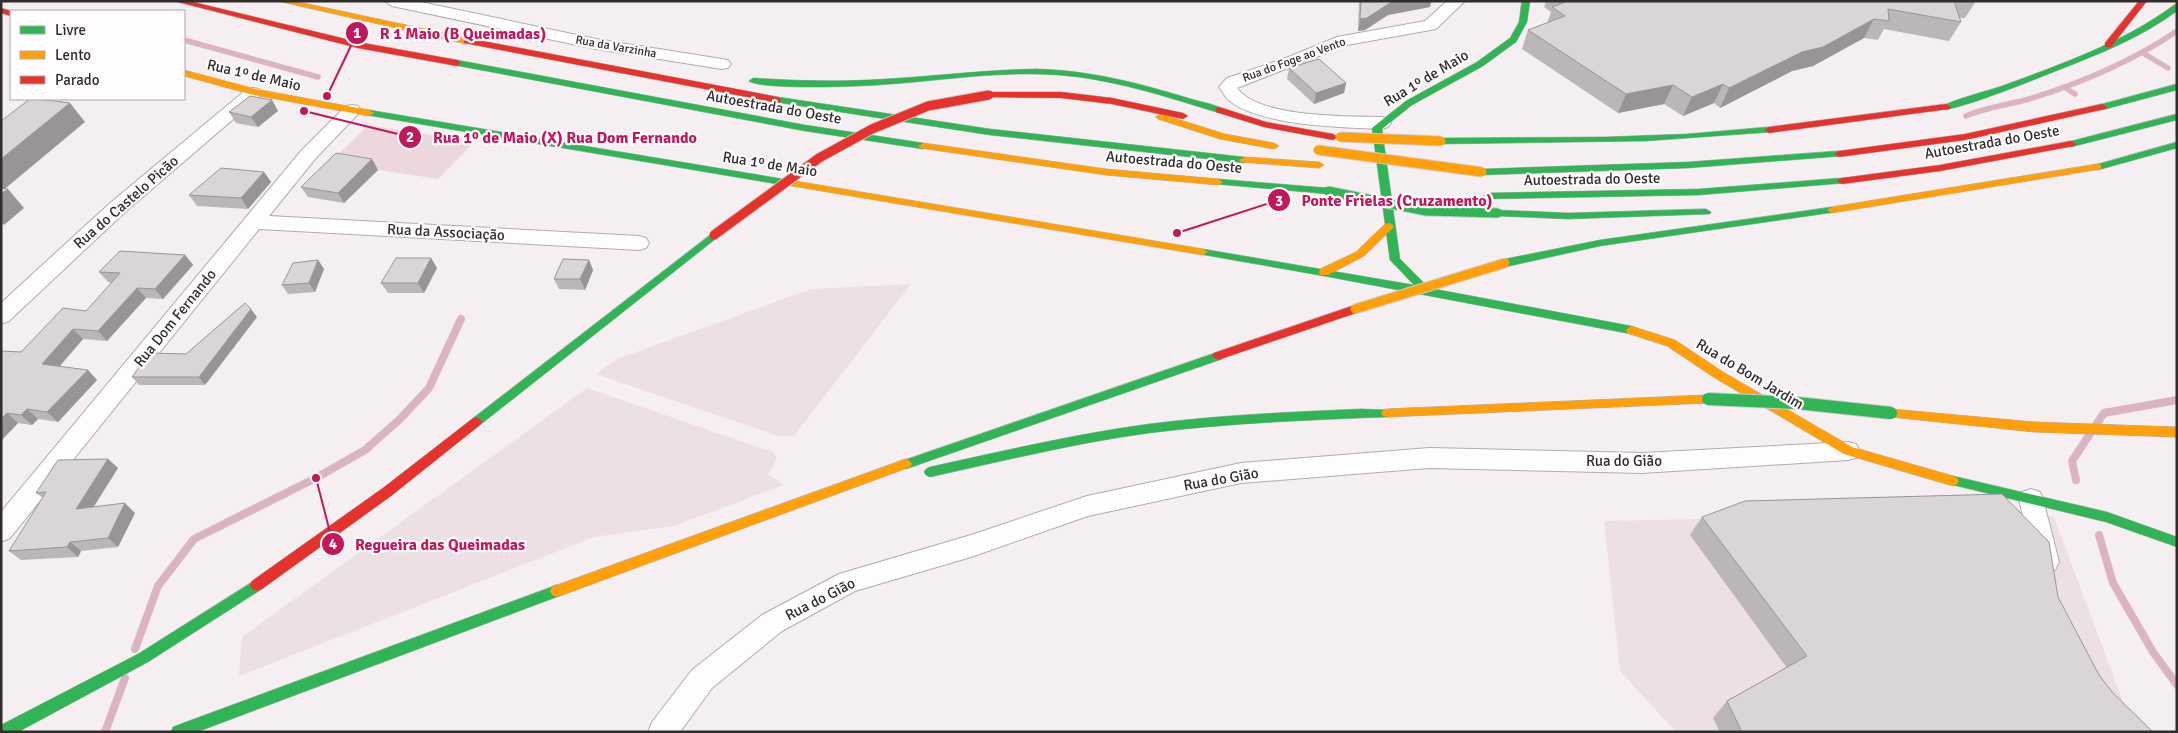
<svg xmlns="http://www.w3.org/2000/svg" width="2178" height="733" viewBox="0 0 2178 733" font-family="Signika,sans-serif">
<style>
.built{fill:#ede0e4}
.green{fill:#edd7de}
.lines{fill:none;stroke-linecap:round;stroke-linejoin:round}
.stream-far1{stroke:#dab5c1;stroke-width:5.5}
.stream{stroke:#dab5c1;stroke-width:8}
.street-casing{stroke:#b1acae;stroke-width:2}
.fast-casing{stroke:#b1acae;stroke-width:1}
.slow-casing{stroke:#b1acae;stroke-width:1}
.jam-casing{stroke:#b1acae;stroke-width:1}
.street{fill:#fefdfd;fill-rule:evenodd}
.fast{fill:#30b455;fill-rule:evenodd}
.slow{fill:#ff9f0a;fill-rule:evenodd}
.jam{fill:#e5322d;fill-rule:evenodd}
.fast-bridge-far1-casing{stroke:#cecbcc;stroke-width:11;stroke-linecap:butt}
.fast-bridge-casing{stroke:#cecbcc;stroke-width:14;stroke-linecap:butt}
.slow-bridge-casing{stroke:#cecbcc;stroke-width:11;stroke-linecap:butt}
.jam-bridge-casing{stroke:#cecbcc;stroke-width:11;stroke-linecap:butt}
.fast-bridge-far1{stroke:#30b455;stroke-width:9}
.fast-bridge{stroke:#30b455;stroke-width:12}
.slow-bridge{stroke:#ff9f0a;stroke-width:9}
.jam-bridge{stroke:#e5322d;stroke-width:9}
.wall{fill:#bbb7b8}
.shaded-wall{fill:#999596}
.building{fill:#dad5d6;stroke:#999596}
.labels{text-anchor:middle;dominant-baseline:central;stroke-width:4.5;stroke-linejoin:round;paint-order:stroke}
.far-street-label{font-size:12px;fill:#312d2e;stroke:#fefcfd}
.street-label{font-size:15px;fill:#312d2e;stroke:#fefcfd}
.leader{fill:none;stroke:#c2185b;stroke-width:2}
.callout-dot{fill:#c2185b;stroke:#fefcfd;stroke-width:2}
.mark-label{font-size:15px;text-anchor:middle;font-weight:bold;fill:#fff}
.callout-label{font-size:16px;text-anchor:middle;font-weight:bold;fill:#c2185b;stroke:#fefcfd;stroke-width:4.5;stroke-linejoin:round;paint-order:stroke}
</style>
<rect width="100%" height="100%" fill="#f5eff1"/>
<path class="built" d="M911,284L794,436H778L596,374L617,359L811,289Z
M587,388L773,452L777,457L774,465L768,474L784,485L674,526L594,537L239,676L242,637Z
M1984,513L2054,517L2123,702L2147,732H1676L1620,671L1604,521Z"/>
<path class="green" d="M369,125L474,142L438,179L330,162Z"/>
<g class="lines">
<path class="stream-far1" d="M184,40L318,77
M2143,53L2168,68
M2064,87L2075,94
M1966,116C1986,107 2008,105 2029,99C2081,83 2131,62 2177,31"/>
<path class="stream" d="M2096,425L2104,413L2177,400
M2076,480L2072,461L2090,434
M2099,535L2113,583L2153,652L2177,685
M135,649L158,586L194,539L316,478L365,450L400,419L429,388L461,319
M105,732L125,678"/>
<g class="street-casing">
<path id="street" d="M384,1H416L596,39L722,59L728,60L731,64L728,68L722,69L596,49L392,6Z
M1447,1H1465L1436,29L1347,45L1237,88C1259,118 1347,116 1382,117L1388,119L1391,123L1388,127L1382,129C1342,127 1264,126 1231,102C1226,99 1223,92 1219,87L1227,78L1286,58L1337,37L1425,21Z
M253,88L259,89L262,93L259,97L123,214L9,321L1,324V303L109,204L247,89Z
M43,99H63L8,144L1,146V131Z
M352,105L358,106L361,110L358,114L315,159L269,216L639,236L646,238L649,243L646,248L639,250L259,229L10,538L1,542V512L301,151L346,106Z
M1848,442L1856,444L1860,451L1856,458L1848,460L1642,473L1429,468L1241,483L1088,516L971,557L855,591L782,631L712,688L680,732H648L652,722L692,670L762,615L839,574L971,535L1087,496L1241,463L1429,448L1642,453Z
M2031,489L2040,492L2043,499L2059,562L2055,570L2046,573L2037,570L2033,562L2019,499L2022,492Z"/>
</g>
<g class="fast-casing">
<path id="fast" d="M1522,1H1530L1527,22L1516,42L1483,66L1412,105L1382,129L1400,259L1429,288L1631,326L1635,327L1636,330L1635,333L1631,334L1324,276L1199,254L1198,252L1203,249L1414,285L1390,260L1372,128L1406,101L1477,62L1510,38L1519,22Z
M2174,5H2177V11C2142,37 2102,53 2061,69C2023,84 1985,100 1946,110L1941,107C1949,101 1990,90 2002,86C2061,64 2123,43 2174,5Z
M457,60L805,125L923,143L928,146L923,149L805,131L454,65V61Z
M1035,69C1089,70 1139,83 1191,99C1201,102 1216,104 1224,110L1219,113L1216,112C1164,96 1112,79 1058,75C991,70 924,84 857,86C840,87 758,89 749,81L753,78C797,81 842,82 886,79C936,76 985,70 1035,69Z
M2177,84V90L2102,110L2097,107L2099,105Z
M778,97L990,129L1244,157L1249,160L1244,163L990,135L775,102V98Z
M369,110L789,180L794,183L789,186L366,115V111Z
M2177,114V120L2071,147L2066,144L2068,142Z
M1769,127L1774,130L1772,132L1646,141L1441,144L1436,141L1441,138L1605,137L1687,134Z
M2177,142V148L2098,170L2093,167L2095,165Z
M1839,151L1844,154L1842,156L1688,168L1482,175L1477,172L1482,169L1688,162Z
M1842,178L1845,179L1847,181L1845,183L1699,195L1488,199L1483,196L1488,193L1699,189Z
M1218,179L1328,188L1333,191L1328,194L1215,184L1213,182L1215,180Z
M1832,207L1836,208L1837,210L1836,212L1600,246L1505,267L1500,263L1505,259L1600,240Z
M1706,209L1711,212L1710,214L1568,219L1498,216L1493,213L1498,210L1568,213Z
M714,232L718,233L719,235L718,237L480,425H472L470,422L472,419Z
M1218,352L1224,356L1222,359L906,469L902,467L900,464L902,461Z
M1361,409L1391,410L1393,413L1391,416L1387,417C1308,420 1228,423 1149,433C1075,443 1003,461 930,477L926,475L924,472L926,469L930,467C1003,451 1075,434 1149,424C1220,415 1290,412 1361,409Z
M1953,476L2107,512L2177,537V547L2106,522L1949,484L1947,481L1949,478Z
M257,579L262,581L264,585L262,589L148,662L18,732H1V725L138,654Z
M557,585L562,587L564,591L562,595L197,732H171L173,727L178,725Z"/>
</g>
<g class="slow-casing">
<path id="slow" d="M278,1H294L467,38L471,41L467,44Z
M184,70L255,89L369,110L374,113L369,116L254,95L184,76Z
M1161,114L1225,134L1274,143L1279,146L1274,149L1220,139L1158,119L1156,117Z
M923,143L1106,169L1218,179L1223,182L1218,185L1106,175L920,148L918,146Z
M1244,157L1319,162L1324,165L1319,168L1241,162L1239,160Z
M2098,164L2101,165V169L1832,213L1827,210L1832,207Z
M789,180L1203,249L1208,252L1203,255L786,185L784,183Z
M1389,223L1394,226L1393,228L1364,256L1328,275H1320L1319,272L1320,269L1356,252L1385,224Z
M1631,326L1675,340L1723,372L1852,447L1953,476L1957,478L1959,481L1957,484L1953,486L1844,454L1715,378L1667,346L1627,333L1626,330Z
M1708,395L1712,396L1714,399L1712,402L1708,403L1387,417L1383,416L1381,413L1383,410L1387,409Z
M1891,409L2034,422L2177,427V437L2034,432L1891,417L1887,416L1885,413L1887,410Z
M906,459L910,461L912,464L910,467L557,597L552,595L550,591L552,587Z"/>
</g>
<g class="jam-casing">
<path id="jam" d="M174,1H189L358,42L457,60L461,63L457,66L358,48Z
M2139,1H2147L2111,47H2105V43Z
M1,8L11,11V16L1,13Z
M467,38L778,97L782,100L778,103L464,43V39Z
M989,92H1061L1112,98L1183,113L1188,116L1183,119L1112,104L1061,98L986,97V93Z
M1946,104L1951,107L1949,109L1769,133L1764,130L1769,127Z
M2102,104L2107,107L2105,109L1965,140L1839,157L1834,154L1839,151L1965,134Z
M1219,107L1266,122L1333,134L1338,137L1333,140L1264,127L1216,112V108Z
M2071,141L2076,144L2074,146L1940,171L1842,184L1837,181L1842,178L1940,165Z
M1355,305L1359,306L1360,309L1359,312L1218,360L1212,356L1214,353Z
M476,417L480,419L482,422L480,425L391,496L262,589L257,591L252,589L250,585L252,581L383,488L472,419Z"/>
</g>
<use href="#street" class="street"/>
<use href="#fast" class="fast"/>
<use href="#slow" class="slow"/>
<use href="#jam" class="jam"/>
<g class="fast-bridge-far1-casing">
<path id="fast-bridge-far1" d="M1328,191L1426,211L1498,213"/>
</g>
<g class="fast-bridge-casing">
<path id="fast-bridge" d="M1708,399L1797,403L1891,413"/>
</g>
<g class="slow-bridge-casing">
<path id="slow-bridge" d="M1340,137L1441,141
M1318,150L1482,172
M1355,309L1505,263"/>
</g>
<g class="jam-bridge-casing">
<path id="jam-bridge" d="M714,235L819,158L872,129L928,106L989,95"/>
</g>
<use href="#fast-bridge-far1" class="fast-bridge-far1"/>
<use href="#fast-bridge" class="fast-bridge"/>
<use href="#slow-bridge" class="slow-bridge"/>
<use href="#jam-bridge" class="jam-bridge"/>
</g>
<path class="wall" d="M1359,1H1431L1430,7L1388,15L1365,30L1358,31Z
M1546,1H1976L1965,18H1959L1961,22L1949,41L1884,29L1878,40L1864,38L1813,66L1792,71L1720,108L1714,103L1683,116L1664,104L1618,113L1522,49L1528,30L1547,23L1551,12L1544,7Z
M1289,68L1346,83L1344,93L1314,104L1287,79Z
M272,100L278,111L258,127L236,123L229,112Z
M372,159L378,170L344,203L308,197L301,187Z
M264,172L271,182L248,209L197,206L189,195Z
M185,255L193,265L163,299L146,298L107,341L83,339L59,367L97,380L58,422L38,419L32,425L18,423L1,441V351L21,352L86,311L112,283L108,282L99,272Z
M431,258L437,268L424,293H388L381,283Z
M318,260L324,269L315,292L288,294L282,285Z
M589,260L593,270L585,290L559,289L554,279Z
M257,317L205,385H139L132,377L186,354Z
M108,459L118,468L94,507L135,513L118,547L81,551L78,557L21,560L9,551L43,498L36,493Z
M1702,517L2058,597L2099,675L2112,692L2153,732H1720L1713,718L1727,701L1787,668L1690,535Z"/>
<path class="shaded-wall" d="M1399,1H1431L1430,7L1388,15L1365,30L1358,31L1360,19L1390,3Z
M1874,19L1864,38L1813,66L1792,71L1720,108L1729,88L1802,52Z
M1346,83L1344,93L1314,104L1316,93Z
M1723,84L1714,103L1683,116L1692,97Z
M1673,85L1664,104L1618,113L1626,94Z
M272,100L278,111L258,127L251,117Z
M70,103L85,122L1,192V159Z
M372,159L378,170L344,203L338,193Z
M264,172L271,182L248,209L241,198Z
M8,189L24,208L4,225L1,222V194Z
M185,255L193,265L163,299L155,289Z
M431,258L437,268L424,293L418,283Z
M318,260L324,269L315,292L309,283Z
M589,260L593,270L585,290L580,279Z
M137,288L146,298L107,341L98,331Z
M251,309L257,317L205,385L199,377Z
M73,329L83,339L52,375L42,364Z
M88,370L97,380L58,422L47,412Z
M27,409L38,419L32,425L21,415Z
M7,413L18,423L1,441V419Z
M108,459L118,468L86,518L76,509Z
M125,503L135,513L118,547L108,538Z
M70,542L81,551L78,557L67,547Z"/>
<path class="building" d="M1361,1H1399L1390,3L1367,18L1360,19Z
M1568,1H1954L1961,22L1888,9L1889,21L1874,19L1823,47L1802,52L1729,88L1723,84L1692,97L1673,85L1626,94L1528,30L1565,16L1552,7Z
M1319,59L1346,83L1316,93L1289,68Z
M250,96L272,100L251,117L229,112Z
M30,99H38L70,103L1,159V121Z
M336,153L372,159L338,193L301,187Z
M221,168L264,172L241,198L189,195Z
M1,188L8,189L1,194Z
M120,251L185,255L155,289L137,288L98,331L73,329L42,364L88,370L47,412L27,409L21,415L7,413L1,419V351L21,352L63,308L86,311L120,273L99,272Z
M396,258H431L418,283H381Z
M563,259L589,260L580,279H554Z
M318,260L309,283L282,285L293,263Z
M245,303L251,309L199,377H132L149,353L186,354Z
M108,459L76,509L125,503L108,538L70,542L67,547L9,551L46,492L36,493L58,460Z
M2002,494L2049,542L2058,597L2099,675L2112,692L2153,732H1742L1727,701L1807,656L1702,517L1745,501Z"/>
<g class="labels">
<g class="far-street-label">
<text transform="translate(616 47) rotate(10)">Rua da Varzinha</text>
<text transform="translate(1294 60) rotate(-20)">Rua do Foge ao Vento</text>
</g>
<g class="street-label">
<text transform="translate(254 75) rotate(13)">Rua 1º de Maio</text>
<text transform="translate(1426 78) rotate(-31)">Rua 1º de Maio</text>
<text transform="translate(774 107) rotate(10)">Autoestrada do Oeste</text>
<text transform="translate(1992 142) rotate(-10)">Autoestrada do Oeste</text>
<text transform="translate(1174 162) rotate(5)">Autoestrada do Oeste</text>
<text transform="translate(770 164) rotate(9)">Rua 1º de Maio</text>
<text transform="translate(1592 179) rotate(-1)">Autoestrada do Oeste</text>
<text transform="translate(126 202) rotate(-41)">Rua do Castelo Picão</text>
<text transform="translate(446 232) rotate(3)">Rua da Associação</text>
<text transform="translate(175 318) rotate(-51)">Rua Dom Fernando</text>
<text transform="translate(1750 374) rotate(31)">Rua do Bom Jardim</text>
<text x="1624" y="461">Rua do Gião</text>
<text transform="translate(1221 479) rotate(-10)">Rua do Gião</text>
<text transform="translate(820 599) rotate(-27)">Rua do Gião</text>
</g>
</g>
<path class="leader" d="M327 96L357 33M304 111L410 137M1177 233L1279 200M316 478L333 544"/>
<g class="callout-dot">
<circle cx="327" cy="96" r="5"/>
<circle cx="304" cy="111" r="5"/>
<circle cx="1177" cy="233" r="5"/>
<circle cx="316" cy="478" r="5"/>
<circle cx="357" cy="33" r="12"/>
<circle cx="410" cy="137" r="12"/>
<circle cx="1279" cy="200" r="12"/>
<circle cx="333" cy="544" r="12"/>
</g>
<g class="mark-label">
<text x="357" y="38">1</text>
<text x="410" y="142">2</text>
<text x="1279" y="206">3</text>
<text x="333" y="549">4</text>
</g>
<g class="callout-label">
<text x="463" y="39">R 1 Maio (B Queimadas)</text>
<text x="565" y="143">Rua 1º de Maio (X) Rua Dom Fernando</text>
<text x="1397" y="206">Ponte Frielas (Cruzamento)</text>
<text x="440" y="550">Regueira das Queimadas</text>
</g>
<rect width="2178" height="733" fill="none" stroke="#312d2e" stroke-width="5"/>
<rect x="10" y="10" width="175" height="90" fill="#fefcfd" stroke="#aca9aa"/>
<rect x="20" y="26" width="25" height="8" fill="#30b455" stroke="#aca9aa"/>
<text x="55" y="35" font-size="15" fill="#312d2e">Livre</text>
<rect x="20" y="51" width="25" height="8" fill="#ff9f0a" stroke="#aca9aa"/>
<text x="55" y="60" font-size="15" fill="#312d2e">Lento</text>
<rect x="20" y="76" width="25" height="8" fill="#e5322d" stroke="#aca9aa"/>
<text x="55" y="85" font-size="15" fill="#312d2e">Parado</text>
</svg>
